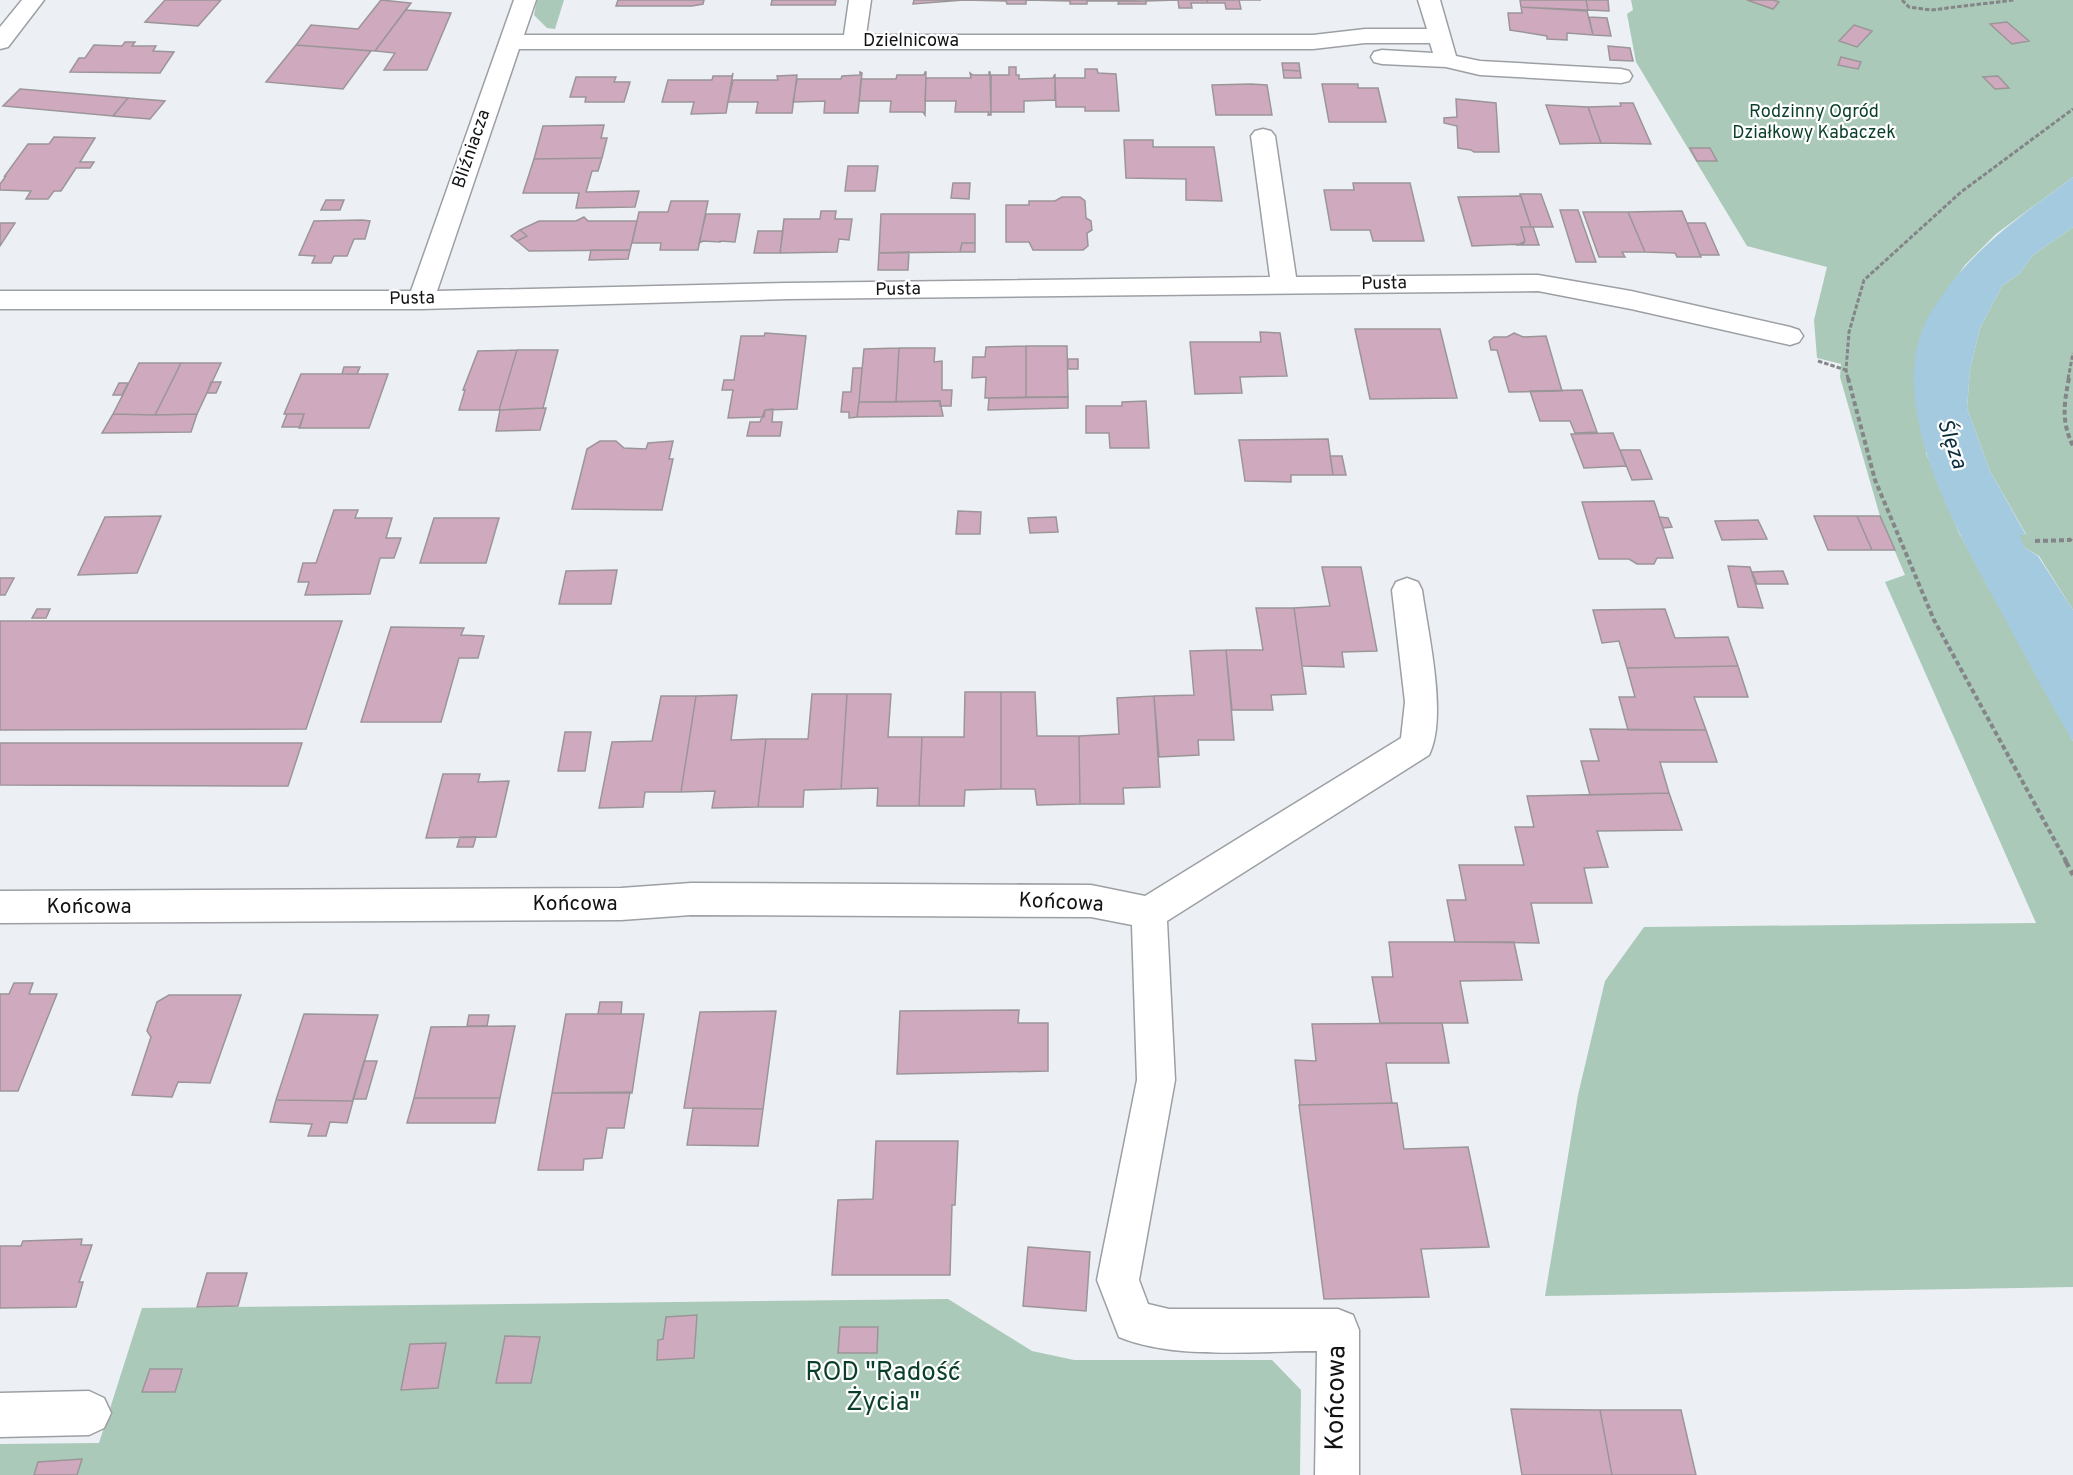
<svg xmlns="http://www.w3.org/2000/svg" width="2073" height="1475" viewBox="0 0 2073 1475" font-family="Overpass,sans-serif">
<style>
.green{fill:#abc9b9}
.water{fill:#a4cae0}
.building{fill:#cfaabf;stroke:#9b9598;stroke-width:1.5}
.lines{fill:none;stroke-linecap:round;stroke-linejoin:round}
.minor-casing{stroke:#9c9fa4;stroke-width:3}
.path-far2{stroke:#838588;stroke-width:3;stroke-dasharray:4.5 2;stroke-linecap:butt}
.path-far1{stroke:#838588;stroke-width:4;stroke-dasharray:5 3;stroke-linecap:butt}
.path{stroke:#838588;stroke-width:4.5;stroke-dasharray:8 4;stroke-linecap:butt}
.minor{fill:#fff;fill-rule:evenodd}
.labels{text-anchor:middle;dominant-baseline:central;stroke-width:4.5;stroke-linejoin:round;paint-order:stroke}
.far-street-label{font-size:18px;fill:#111214;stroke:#fff}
.far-park-label{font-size:18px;fill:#0b3f2b;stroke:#fff}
.street-label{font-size:21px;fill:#111214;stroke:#fff}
.water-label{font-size:22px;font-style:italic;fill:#0b2d3d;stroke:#fff}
.near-park-label{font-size:26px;fill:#0b3f2b;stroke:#fff}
.near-street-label{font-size:26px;fill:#111214;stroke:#fff}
</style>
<rect width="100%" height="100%" fill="#eceff4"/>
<path class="green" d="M537,0H564L555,29L547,28L534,15Z
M1631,0H2073V177L1996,234L1965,265L1931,314L1926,453L1959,533L2073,741V1287L1545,1296L1578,1095L1605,981L1644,927L2036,923L1885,582L1905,575L1880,516L1840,377L1841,364L1817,358L1814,320L1827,267L1747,246L1636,62L1627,14L1633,10Z
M2073,227V610L2039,556L2025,548L2018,535L2026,534L1990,471L1967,408L1970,370L1980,328L2002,286L2020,273L2032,256Z
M948,1299L1032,1351L1074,1360H1272L1301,1390L1300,1475H0V1444L99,1443L142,1308Z"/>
<path class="water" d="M2073,177V227L2032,256L2020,273L2002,286L1980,328L1970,370L1967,408L1990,471L2026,535H2019L2025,548L2038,556L2073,610V741C2048,700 2026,657 2003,615C1961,538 1879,401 1930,314C1967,252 2017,219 2073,177Z"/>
<path class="building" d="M165,0H221L198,26L145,22Z
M381,0L411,3L375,51L296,45L311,25L358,29Z
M618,0H704L703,4L692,6H616Z
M772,0H836L835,5H771Z
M914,0H964L913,4Z
M964,0H1026V4H1007L1006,1Z
M1026,0H1087V4H1070V1Z
M1178,0L1146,1V0H1207V3H1191L1192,8H1179Z
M1207,0H1261H1239L1241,9H1226L1225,3H1207Z
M1520,0H1586L1588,10L1521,7Z
M1586,0H1608L1609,11L1588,10Z
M1747,0H1773L1779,2L1773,9Z
M1087,1V0L1146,1V4H1118L1119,1Z
M1521,7L1587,11L1593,35L1567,33V40L1547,39V36L1510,30L1508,13H1522Z
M407,8L406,10L451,13L427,70H384L395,53L375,51Z
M1589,17L1607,18L1611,36L1593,35Z
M2007,22L2029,41L2012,44L1990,24Z
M1854,25L1872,31L1857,47L1839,41Z
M125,42H135L132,46H156L153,51L174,52L160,73L70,72L79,58H85L94,45L122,46Z
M296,45L371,51L343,89L266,82Z
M1608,46L1630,48L1633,61L1610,60Z
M1841,57L1861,62L1858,69L1838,65Z
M1282,63H1299L1300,71L1283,70Z
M1009,67H1016V75H1019V79L1053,78L1055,74V100L1024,101V112H991V75H1009Z
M1085,69H1097L1098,73L1116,74L1119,111H1085V107H1056L1055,78H1085Z
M1283,70L1300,71L1301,78H1284Z
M860,72L862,73L858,113H824L825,101L793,102L797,79H841L842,76L860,75Z
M925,72H926L925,115L923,112H890L891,101H859L861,79H896L897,75H924Z
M989,72H990L991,115H988L989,112H955L956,101H925L926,78H971L970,73L973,75H989Z
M733,73L726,113L691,114L694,102H662L668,80H712L713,76H732Z
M797,75L792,113H756L758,102H728L733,80H778L777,76Z
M1998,76L2009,88L1995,89L1983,77Z
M576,77H616L614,82H630L624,102H585L586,97H570Z
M1251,84L1267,85L1272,115H1216L1212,85Z
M1322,84H1358V88H1378L1386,122H1329Z
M20,89L128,98L113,116L3,106Z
M128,98L165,101L150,119L113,116Z
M1456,99L1496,103L1499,152H1474L1471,150L1458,148L1457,126L1444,123V118L1457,117Z
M1620,103H1633L1651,144L1601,143L1588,107L1621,106Z
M1546,105L1588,107L1601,143L1560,144Z
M604,125L601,138H607L602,158L534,159L543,126Z
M54,137L95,138L80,162H94L90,168H76L61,191H54L48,199H26L31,191L0,190V184L6,176L4,177L28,144H49Z
M1124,140H1153V147H1214L1222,201L1186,200V179L1126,178Z
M1690,148H1710L1717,161H1697Z
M602,158L598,171H592L586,192L639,191L635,207L576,208L579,193H523L534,159Z
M848,166H878L875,191H845Z
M953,183H970L969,199L951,198Z
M1353,183H1410L1424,241H1373L1370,230H1331L1324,190H1354Z
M1520,194H1541L1553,227H1531Z
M1521,196L1531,227H1521L1525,241L1523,244L1472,246L1458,197Z
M1062,197H1080L1085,201L1086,218L1091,221L1092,230L1087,233L1088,246L1083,250H1033L1029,242H1006V205H1029V201H1055Z
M326,200H344L340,210H321Z
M671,201H708L698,250H660L661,243H632L639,212H668Z
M1560,210H1578L1596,262H1576Z
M821,211H836L835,219H852L849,240L839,239L837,252L780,253L784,219H820Z
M1682,211L1701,257H1677L1675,253L1645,252L1628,212Z
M1583,212H1628L1645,252H1622L1625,257H1599Z
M706,214H740L735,242L720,241V242L703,241L699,243Z
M881,214H975V243H962L960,252L879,253Z
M584,217L588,221H637L630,250L529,251L517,241L527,236L520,230L539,221H576Z
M314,221L362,220L370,221L365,239H354L347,256H334L331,263H312L315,256L299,255Z
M0,223H15L0,246Z
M1687,223H1705L1719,255H1700Z
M1521,227H1533L1539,245H1518L1525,241Z
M520,230L527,236L517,241L511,236Z
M758,231H783L780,253H754Z
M962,243H975V252H960Z
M591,250H630L628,259L589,260Z
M909,252L908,270H878L879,253Z
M1355,329H1440L1457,398L1370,399Z
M1260,332L1280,333L1287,376L1240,377L1242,393L1195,394L1190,342H1261Z
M765,333L806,336L797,409L765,410L764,417L728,418L733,390H722L724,380H734L741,336H764Z
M1514,333L1523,337L1546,336L1562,391L1509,392L1497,350H1491L1489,341L1494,337H1507Z
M1026,346V397L985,398L986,377L972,378L973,357H985L986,347Z
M1026,346H1067L1068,397H1026Z
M899,348L896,402H859L864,349Z
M899,348H935L934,362L942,361V390H952L951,406H940V401L896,402Z
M517,350H558L543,408L499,410Z
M517,350L499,410H459L465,390H463L478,351Z
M1068,359H1078V369H1068Z
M139,363H181L155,415L113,414Z
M181,363H221L197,414L155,415Z
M344,367H360L357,374H342Z
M853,368H862L859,402L857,417L849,418V412H841L843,392H851Z
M301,374H388L369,428H299L304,414H284Z
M211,382H221L216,393H207Z
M119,383H128L122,395H113Z
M1582,390L1597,432L1575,433L1570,421H1540L1530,391Z
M1068,397V408L988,410L989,398Z
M940,401L943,416L857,417L859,402Z
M1146,401L1149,448H1110L1109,433H1086V406H1122V402Z
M546,408L540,430L496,431L500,410Z
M773,409L772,422H782L780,436H747L750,422H760L765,410Z
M113,414L155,415L197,414L191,432L102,433Z
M287,414H304L300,427H282Z
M1613,433L1626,466L1584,468L1571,434Z
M1328,439L1333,475H1291V482L1245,481L1239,440Z
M600,441H616L624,448L646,449L648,443L673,441L669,459H673L662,510L572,509L587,449Z
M1620,450H1640L1652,479L1632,480Z
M1330,456H1342L1346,475H1333Z
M1654,501L1673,558H1657L1654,564H1637L1629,559H1599L1582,502Z
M334,510H358L355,518H392L386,538H401L394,558H380L370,594L305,595L309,582H298L303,563H316Z
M958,511L981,512L980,534H956Z
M161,516L137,573L78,575L105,517Z
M1814,516H1857L1872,550H1828Z
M1857,516H1880L1895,550H1872Z
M1056,517L1058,532L1030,533L1028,518Z
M1659,517L1668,518L1672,527L1663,528Z
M434,518H499L486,563H420Z
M1758,520L1767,539L1722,540L1715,521Z
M1728,566L1750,567L1763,608L1738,607Z
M1322,567H1361L1377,651L1342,652L1344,667L1302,666L1294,608L1330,606Z
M617,570L611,604H559L566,571Z
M1783,571L1788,584H1757L1752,572Z
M0,578H14L5,595H0Z
M1256,608H1294L1306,694L1271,695L1273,710H1232L1226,650H1263Z
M37,609H50L46,618H32Z
M1665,609L1675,638L1728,637L1738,666L1627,668L1619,641L1602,643L1593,610Z
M0,621H342L306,729L0,730Z
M391,627L464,628L461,635L484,636L478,658H459L441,722H361Z
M1226,650L1234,740H1198L1199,755L1159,757L1154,696L1194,695L1190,651Z
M1738,666L1748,697H1694L1706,730H1628L1619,697H1635L1627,668Z
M965,692H1001V789L965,790L964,806H919L922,737H964Z
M1001,692H1035L1037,736H1079L1080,804L1037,805L1035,789H1001Z
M812,694H847L841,789L804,790L803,807H758L766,739H808Z
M847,694H891L888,737H922L919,806H877L878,788L841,789Z
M737,695L731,740L766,739L758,807L712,808L715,791L681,792L696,696Z
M661,696H696L681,792H645L643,807L599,808L612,742L652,741Z
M1154,696L1160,787L1123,788L1124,804H1080L1079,736L1119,734L1117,698Z
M1590,729L1706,730L1717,762H1660L1669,793L1590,795L1581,761H1599Z
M565,732H591L585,771H558Z
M0,743H302L288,786L0,785Z
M443,774H480L478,782L509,781L496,837L426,838Z
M1669,793L1682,830L1597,831L1608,867L1584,868L1592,903H1531L1539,943L1455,942L1447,900H1466L1459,865H1524L1515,827H1534L1527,796Z
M460,837H476L473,847H457Z
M1389,942H1514L1522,980L1460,981L1468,1023H1380L1372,977H1393Z
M14,983H33L29,994H57L18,1091H0V994H9Z
M169,995H241L210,1083L178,1082L172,1097L132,1095L151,1037L147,1031L157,1002Z
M600,1002H622L621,1014H598Z
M1019,1010L1018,1023H1048V1071L897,1074L900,1011Z
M776,1011L763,1109L684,1108L700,1012Z
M304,1014L378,1015L353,1101L276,1100Z
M566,1014H644L632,1093H552Z
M469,1015H489L487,1026H467Z
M1442,1023L1449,1063H1386L1392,1103L1300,1105L1295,1060L1316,1061L1312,1024Z
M515,1026L500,1098H414L431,1027Z
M364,1061H377L366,1099H353Z
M630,1092L624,1128H607L602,1158L584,1159L583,1170H538L552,1093Z
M414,1098H500L495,1123H407Z
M276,1100L353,1101L347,1123L330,1122L326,1136H308L312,1124L270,1122Z
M1397,1103L1404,1149L1468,1147L1489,1247L1421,1249L1429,1297L1324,1299L1299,1105Z
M693,1108L763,1109L758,1146L687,1145Z
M876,1141H958L955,1205H952L950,1275H832L838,1200L873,1199Z
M82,1239L81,1245H92L79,1282H83L76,1307L0,1308V1246H21L23,1241Z
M1028,1247L1090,1252L1086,1311L1023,1306Z
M207,1273H247L238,1306L197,1307Z
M697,1315L694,1358L657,1360L658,1340L663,1339L666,1317Z
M840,1327H878L877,1353H838Z
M505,1336L540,1337L531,1383H496Z
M446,1343L438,1388L401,1390L410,1344Z
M150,1369H182L175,1392H142Z
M1511,1409L1600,1410L1612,1475H1522Z
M1600,1410H1681L1696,1475H1612Z
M82,1459L77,1475H34L38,1462Z"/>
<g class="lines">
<g class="minor-casing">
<path id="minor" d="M22,0H44L8,47L0,49V27Z
M514,0H536L524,35H844L849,0H871L866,35H1313L1365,29H1427L1418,0H1440L1456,56L1480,61L1621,69L1629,71L1632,76L1629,81L1621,83L1480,75L1446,67L1382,64L1374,62L1371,57L1374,52L1382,50L1433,53L1430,43H1365L1313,49H519L437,291L788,283L1270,277L1251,136L1255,131L1263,129L1271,131L1275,136L1296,277L1538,275L1631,291L1790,327L1799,330L1803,336L1799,342L1790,345L1631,309L1538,291L788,299L421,309H0V291H411Z
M1407,578L1418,582L1422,590C1428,633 1448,717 1429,755L1167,921L1175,1080L1139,1280L1148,1304L1169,1309H1338L1353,1315L1359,1330V1475H1315L1317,1351C1256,1351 1175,1360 1119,1337L1097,1280L1137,1080L1132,925L1091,917L691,915L621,920L0,923V891L621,888L691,883L1091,885L1145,896L1401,738L1405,702L1392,590L1396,582Z
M89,1391L104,1398L111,1413L104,1428L89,1435L0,1437V1393Z"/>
</g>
<path class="path-far2" d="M1902,0L1909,7L1931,10L2014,0
M1818,361L1846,370
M1848,379L1846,370L1849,332L1864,280L1961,192L2073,109
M2068,379L2073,353"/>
<path class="path-far1" d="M1848,378L1875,480L1934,620L2066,861
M2069,378C2064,404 2061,421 2073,446
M2035,541L2070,540L2073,536"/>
<path class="path" d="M2065,860L2073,875"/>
<use href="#minor" class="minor"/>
</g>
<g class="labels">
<g class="far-street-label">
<text x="911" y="41">Dzielnicowa</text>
<text transform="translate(472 149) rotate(-71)">Bliźniacza</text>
<text transform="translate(1384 284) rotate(-1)">Pusta</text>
<text transform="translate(898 290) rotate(-1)">Pusta</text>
<text transform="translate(412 299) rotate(-1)">Pusta</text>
</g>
<g class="far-park-label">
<text x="1814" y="112">Rodzinny Ogród<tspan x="1814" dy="21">Działkowy Kabaczek</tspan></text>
</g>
<g class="street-label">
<text transform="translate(1061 903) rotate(3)">Końcowa</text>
<text x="575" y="904">Końcowa</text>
<text x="89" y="907">Końcowa</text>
</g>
<g class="water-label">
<text transform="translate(1951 444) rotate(71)">Ślęza</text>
</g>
<g class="near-park-label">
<text x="883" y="1373">ROD "Radość<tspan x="883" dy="30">Życia"</tspan></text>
</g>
<g class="near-street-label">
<text transform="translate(1337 1398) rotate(-89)">Końcowa</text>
</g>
</g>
</svg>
